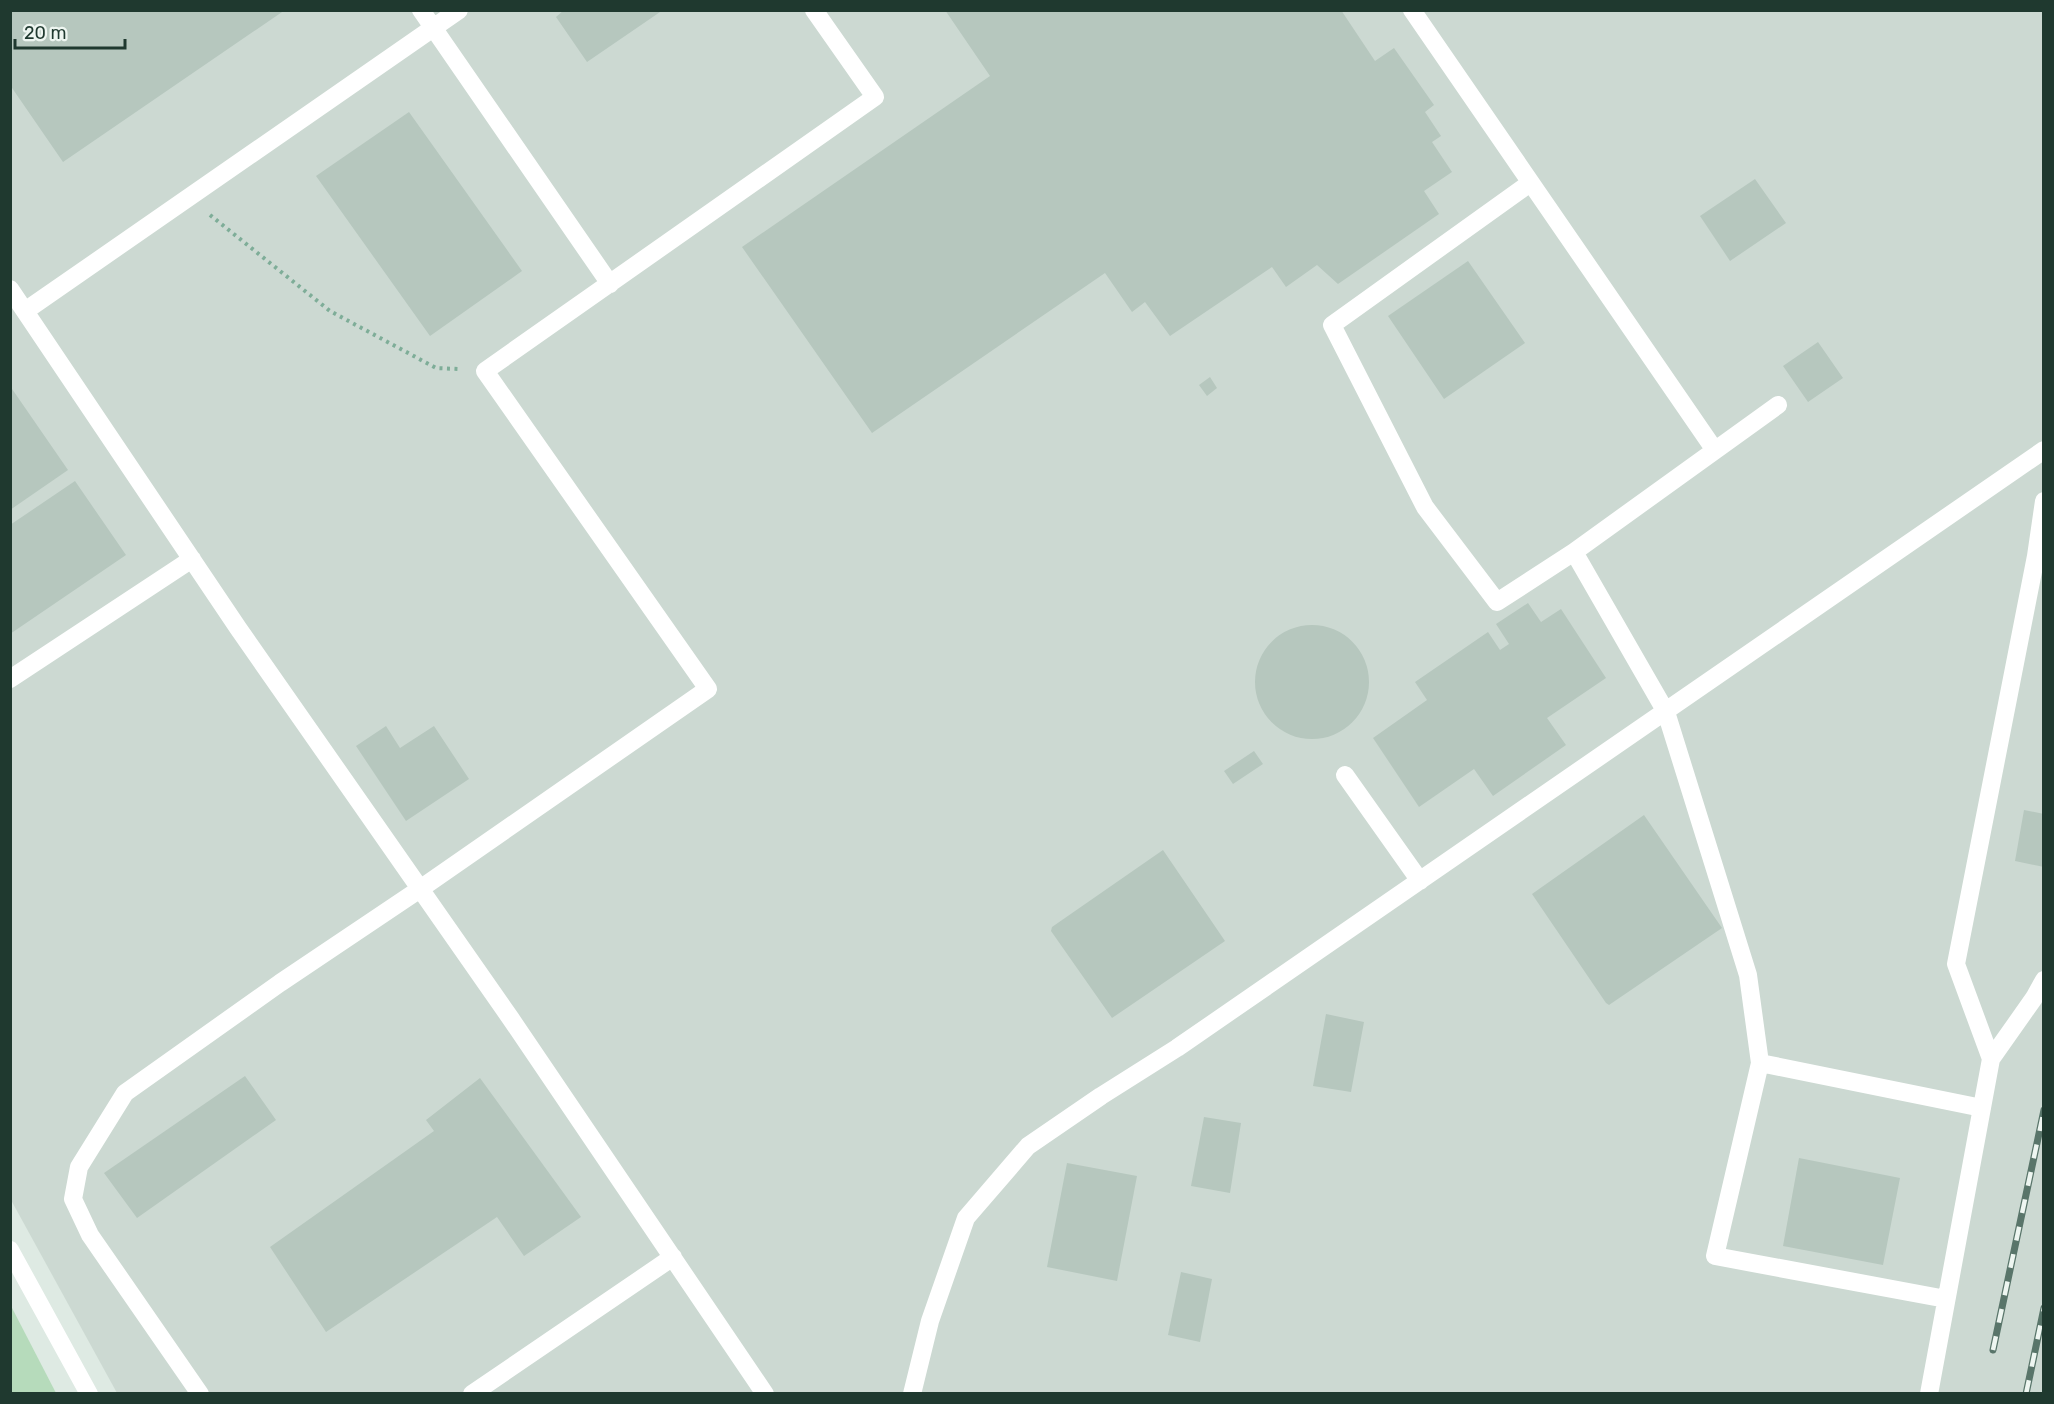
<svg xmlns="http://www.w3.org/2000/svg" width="2054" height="1404" viewBox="0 0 2054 1404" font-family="Rubik,sans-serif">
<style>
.built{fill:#ccd9d2}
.green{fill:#b6dbbb}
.building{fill:#b6c7be}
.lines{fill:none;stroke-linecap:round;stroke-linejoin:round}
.path{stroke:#7ead98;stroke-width:4;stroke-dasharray:3 4.5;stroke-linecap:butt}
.lane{stroke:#fff;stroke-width:18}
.rail-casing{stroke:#59756a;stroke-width:7}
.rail{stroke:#eef6f1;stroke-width:4.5;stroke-dasharray:14;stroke-linecap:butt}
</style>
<rect width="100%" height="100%" fill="#deeae3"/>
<path class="built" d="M10,11H2043V1393H117L11,1200Z"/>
<path class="green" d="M11,1306L56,1393H11Z"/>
<path class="building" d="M10,10H285L63,162L10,85Z
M564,10H663L587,62L556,17Z
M945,10H1341L1375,61L1394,48L1434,105L1425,112L1441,136L1432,142L1452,172L1424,191L1439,214L1338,284L1317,265L1286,287L1272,267L1170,336L1145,302L1132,312L1105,273L872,433L742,247L990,76Z
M409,112L522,271L430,336L316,176Z
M1755,179L1786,223L1730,261L1700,216Z
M1468,261L1525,343L1444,399L1388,316Z
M1818,342L1843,378L1808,402L1783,366Z
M1210,377L1217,388L1207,396L1199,385Z
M10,386L68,470L10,510Z
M75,481L126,555L10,634V525Z
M1528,603L1541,622L1561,609L1606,678L1547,718L1566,745L1493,796L1474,769L1419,807L1373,738L1427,700L1415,682L1488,632L1500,650L1509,644L1496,624Z
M1255 682a57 57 0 1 1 114 0a57 57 0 1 1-114 0Z
M386,726L400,748L434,726L469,779L406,821L356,746Z
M1254,751L1263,764L1233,784L1224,771Z
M2024,810L2044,814V867L2015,861Z
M1644,815L1722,928L1609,1005L1606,1003L1532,894Z
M1163,850L1225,941L1112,1018L1051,931L1052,927Z
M1326,1014L1364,1022L1351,1092L1313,1086Z
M245,1076L276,1120L137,1218L104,1173Z
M480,1078L581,1217L524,1256L497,1217L326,1332L270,1247L434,1131L426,1120Z
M1204,1117L1241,1123L1230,1193L1191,1186Z
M1799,1158L1900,1178L1883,1265L1783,1246Z
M1067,1163L1137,1176L1117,1281L1047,1267Z
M1181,1272L1212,1279L1200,1342L1168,1335Z"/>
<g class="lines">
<path class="path" d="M210,215L330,311L436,368L458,369"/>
<path class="lane" d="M421,10L610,284
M1412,10L1714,449
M1530,183L1332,325L1425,507L1497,602L1574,552
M10,289L238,628L511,1019L765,1394
M25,311L459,10
M1778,405L1574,552L1666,712L1748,975L1760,1063L1715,1256L1946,1299
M10,679L192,559
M1345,775L1420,881
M1991,1059L2034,998L2044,980
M1760,1063L1982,1108
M10,1250L89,1394
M200,1394L90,1235L73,1199L79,1167L125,1093L280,983L420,889L708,689L485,371L875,97L814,10
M472,1394L673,1257
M912,1394L930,1321L966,1218L1028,1146L1101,1096L1177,1048L2044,450
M1929,1394L1991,1059L1956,964L2036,556L2044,501"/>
<g class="rail-casing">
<path id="rail" d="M1993,1350L2044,1110
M2026,1394L2044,1308"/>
</g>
<use href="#rail" class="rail"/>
</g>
<rect width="2054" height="1404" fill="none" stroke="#1f392f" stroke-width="24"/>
<path d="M15 39v9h110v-9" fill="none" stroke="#1f392f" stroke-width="3"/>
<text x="24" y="39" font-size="18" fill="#1f392f" stroke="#eef6f1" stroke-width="4.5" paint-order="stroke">20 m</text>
</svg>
